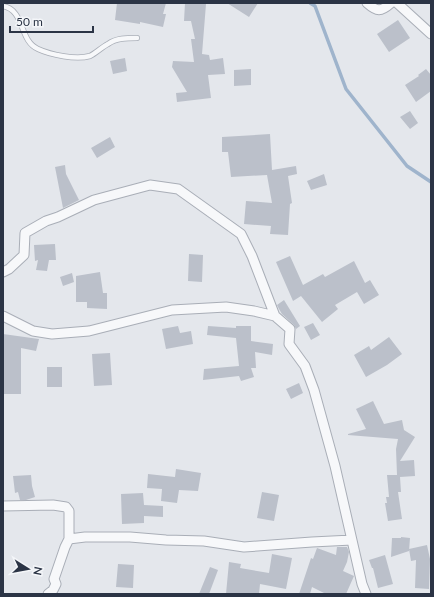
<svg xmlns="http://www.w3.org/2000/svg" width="434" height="597" viewBox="0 0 434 597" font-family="Lato,sans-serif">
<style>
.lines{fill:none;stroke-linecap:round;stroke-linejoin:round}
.stream{stroke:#9fb4cc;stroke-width:3.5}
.building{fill:#bbc0ca}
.lane-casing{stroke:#a9aeb7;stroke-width:6}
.street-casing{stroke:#a9aeb7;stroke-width:11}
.lane{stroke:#f7f8fa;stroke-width:4.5}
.street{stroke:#f7f8fa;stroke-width:9}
</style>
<rect width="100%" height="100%" fill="#e4e7ec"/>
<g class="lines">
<path class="stream" d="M310,3L315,6L346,89L407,166L431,182"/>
</g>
<path class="building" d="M117,3H166L163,14H166L163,27L140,22V24L115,20Z
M185,3L206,4L202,54L209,55L210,60L223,58L225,74L208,75L211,98L177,102L176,93L187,92L172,67L173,61L194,62L191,39H195L191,21H184Z
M227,3H258L249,17Z
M398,20L410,38L389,52L377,34Z
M125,58L127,71L113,74L110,61Z
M251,69V85L234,86V70Z
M426,69L431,75V91L416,102L405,85L419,76L418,75Z
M410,111L418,123L410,129L400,117Z
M270,134L272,170L296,166L297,174L288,176L292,203L290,204L288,235L270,234L271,226L244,224L246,201L272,203L267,175L231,177L228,152H222V137Z
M110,137L115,147L97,158L91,148Z
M65,165L66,174L79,200L63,208L55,167Z
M324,174L327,185L311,190L307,181Z
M55,244L56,260H49L47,271L36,270L38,260L35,261L34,245Z
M189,254L203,255L202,282L188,281Z
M290,256L303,285L323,274L325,277L354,261L365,283L370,280L379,295L364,304L357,292L335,305L338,309L322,322L301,296L293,301L276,262Z
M100,272L103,293H107V309L87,308V302H76V276Z
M72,273L74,282L63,286L60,277Z
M284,300L300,326L296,329L294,325L282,314L279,309L277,305Z
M313,323L320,335L311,340L304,327Z
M178,326L180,333L191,331L193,344L166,349L162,329Z
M208,326L236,328V326H251V341L273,344L272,355L255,352L256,368H251L254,377L241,381L239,376L203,380L204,369L239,366L236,338L207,335Z
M3,334L39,339L36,351L21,348V394H3Z
M389,337L402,354L387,365L366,377L354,355L369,346L371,350Z
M110,353L112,385L94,386L92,354Z
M47,367H62V387H47Z
M299,383L303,393L291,399L286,389Z
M373,401L384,424L402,420L404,430L415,437L400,461L414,460L415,476L400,477L401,492H398L402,519L388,521L385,503H387L386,497H389L387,475H397L396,449L398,439L348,435V434L366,429L356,409Z
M176,469L201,473L198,491L179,490L177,503L161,501L162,489L147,488L148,474L175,477Z
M31,475L32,486L35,497L26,500H20L18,492L15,493L13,476Z
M262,492L279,495L274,521L257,518Z
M143,493L144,505L163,506V517L144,516V523L122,524L121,494Z
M401,537L410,538L409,551L391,557L392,538H401Z
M427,545L430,559L429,589L415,588L416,560L411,561L409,549Z
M337,547H347L349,552L347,562L343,571L354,576L346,594H326L312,587L310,594H299L311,558L313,559L317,548L336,555Z
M272,554L292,558L286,589L260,584L259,594H226L229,562L241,564L240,568L269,573Z
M385,555L393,584L378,588L373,568H372L369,560Z
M118,564L134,565L133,588L116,587Z
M210,567L218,570L209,594H199Z"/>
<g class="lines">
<g class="lane-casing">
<path id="lane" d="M3,6C25,10 19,41 38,49C51,55 76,60 90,56C96,53 102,47 108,44C116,38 127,38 137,38"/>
</g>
<g class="street-casing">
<path id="street" d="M367,3C377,12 381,12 391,3
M397,3L431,34
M3,272L9,269L24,255L25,233L46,221L58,217L94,200L150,185L178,189L241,234L252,256L275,316
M3,316L33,331L52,334L89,331L172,310L226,307L254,311L275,316L290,329L289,344L305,366L314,390L335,466L362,584L366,594
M3,506L53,505L66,507L69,511V539
M48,594L53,590L56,584L54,579L65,547L69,539L85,537H130L166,540L204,541L244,547L312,542L352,540"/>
</g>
<use href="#lane" class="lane"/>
<use href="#street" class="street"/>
</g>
<rect width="434" height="597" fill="none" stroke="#2b3445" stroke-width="8"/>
<g transform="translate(28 569) rotate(101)" stroke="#f4f6f9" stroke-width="3" paint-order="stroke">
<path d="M0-3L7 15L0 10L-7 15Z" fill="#2b3445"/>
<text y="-6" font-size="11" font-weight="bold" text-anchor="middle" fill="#2b3445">N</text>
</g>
<path d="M10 26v6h83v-6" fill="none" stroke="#2b3445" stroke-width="2"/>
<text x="16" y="26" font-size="12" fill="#2b3445" stroke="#f4f6f9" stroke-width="3" paint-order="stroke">50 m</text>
</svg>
